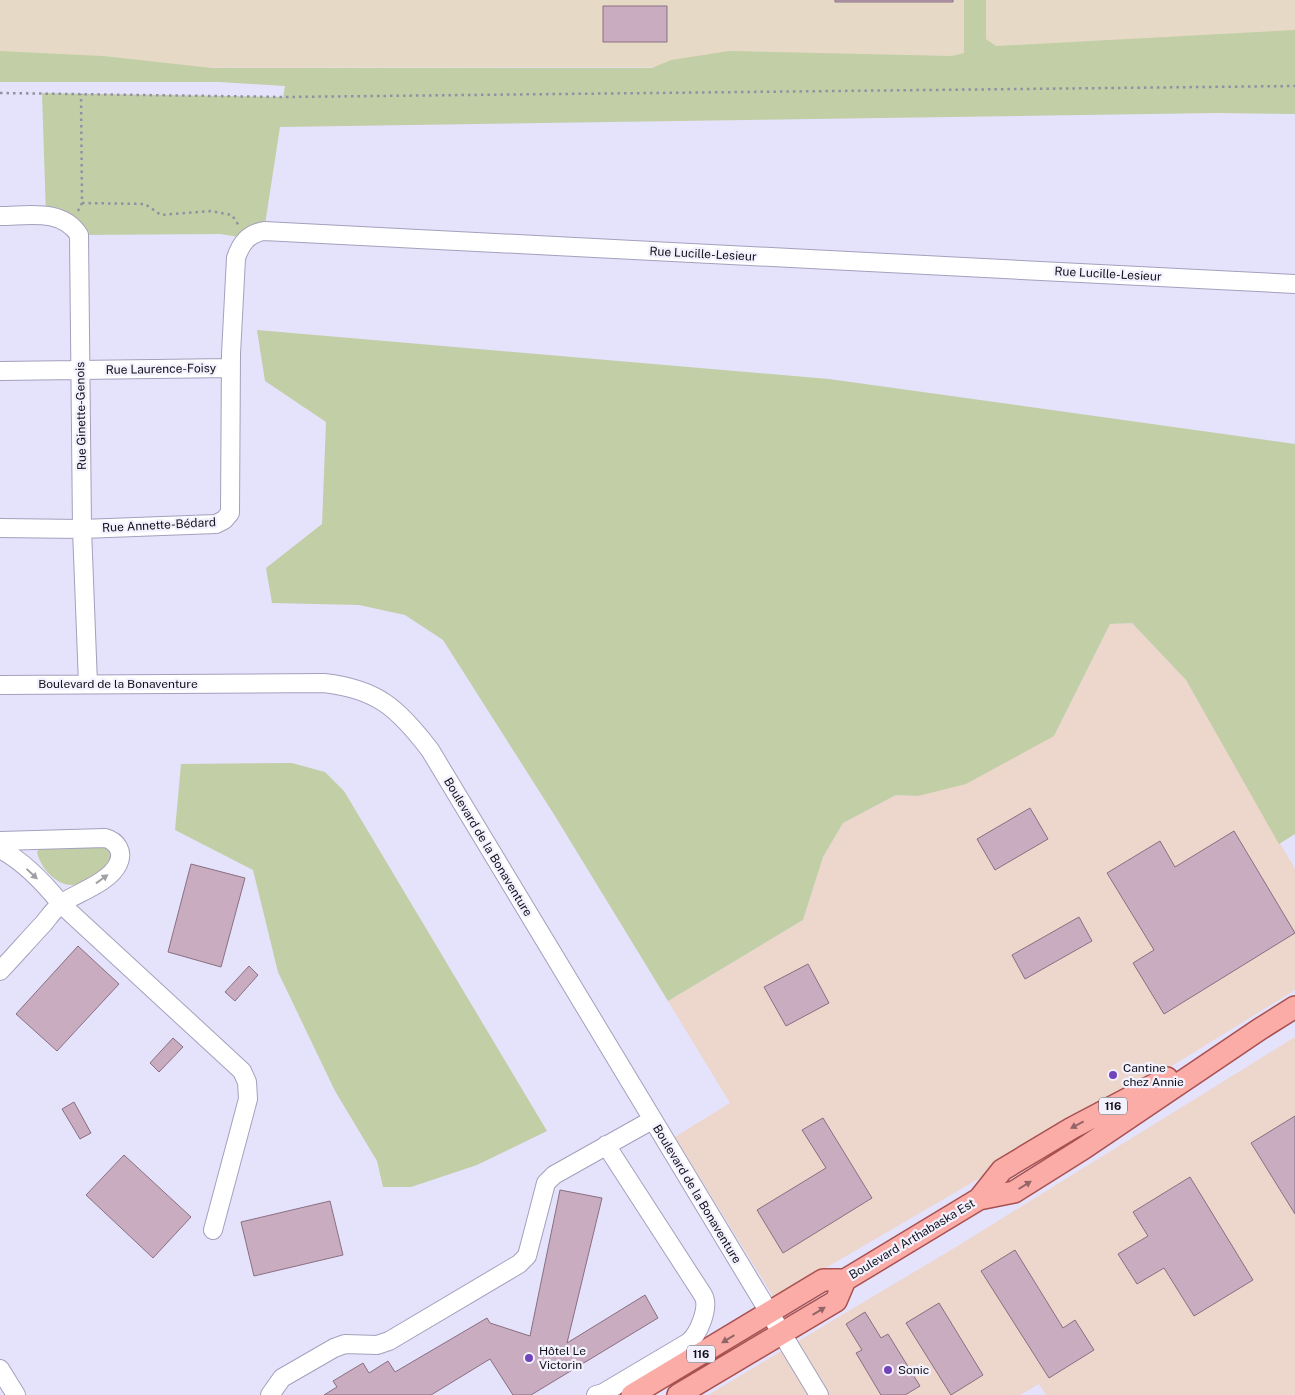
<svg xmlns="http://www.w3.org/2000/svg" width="1295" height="1395" viewBox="0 0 1295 1395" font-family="'Public Sans',sans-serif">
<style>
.commercial{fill:#edd6cb}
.industrial{fill:#e6dac6}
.green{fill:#c2cea6}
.building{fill:#c9acbf;stroke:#896f81}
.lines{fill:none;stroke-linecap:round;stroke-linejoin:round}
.minor-casing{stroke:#a4a0bd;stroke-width:20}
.major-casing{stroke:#a85150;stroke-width:24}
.path{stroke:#9290a3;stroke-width:2.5;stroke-dasharray:2.5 4;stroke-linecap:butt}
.minor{stroke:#fff;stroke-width:18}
.major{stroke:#fbaca7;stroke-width:21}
.oneway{fill:#a0a0a4}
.oneway2{fill:#926668}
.poi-dot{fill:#7244bc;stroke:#f2f1fd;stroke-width:2}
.labels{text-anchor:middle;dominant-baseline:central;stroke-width:4.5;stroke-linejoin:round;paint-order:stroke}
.shield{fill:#f2f1fd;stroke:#55545f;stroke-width:1}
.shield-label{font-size:11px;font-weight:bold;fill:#12111b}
.street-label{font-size:12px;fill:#12111b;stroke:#f2f1fd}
.poi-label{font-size:12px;fill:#12111b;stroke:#f2f1fd;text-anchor:start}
</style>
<rect width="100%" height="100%" fill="#e5e2fb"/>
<path class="commercial" d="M1132,623L1186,680L1295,869V990L1170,1067L774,1298L675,1137L730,1103L668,1001L803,920L823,857L843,823L896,795L918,796L1054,736L1110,624Z
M1295,1037V1395H1046L1039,1384L1020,1395H708L956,1247Z"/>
<path class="industrial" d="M0,0H1295V67L0,68Z"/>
<path class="green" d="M964,0H986V39L996,46L1295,30V114L1217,113L280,127L264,231L246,238L220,234L79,235L46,216L42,93L283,97L285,86L219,82H0V51L103,56L212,68H652L671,60L729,51L952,56L964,53Z
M257,330L829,379L1295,444V834L1279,844L1186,680L1132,623L1110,624L1054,736L966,784L918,796L896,795L843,823L823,857L803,920L668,1001L555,816L443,640L405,615L359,605L272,603L266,568L322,524L326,422L265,381Z
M292,763L325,772L344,791L547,1131L477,1165L411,1187H383L377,1161L335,1091L278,972L253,870L175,830L181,764Z
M100,842L114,852L112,864C101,871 86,885 73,885C56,886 40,867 37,852L41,847Z"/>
<path class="building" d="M835,0H953V2H835Z
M603,6H667V42H603Z
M1030,808L1048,839L995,870L977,839Z
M1234,831L1295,933L1164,1014L1133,963L1154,950L1107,873L1160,841L1175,867Z
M191,864L245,878L221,967L168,952Z
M1079,917L1092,941L1025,979L1012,955Z
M78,946L119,984L57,1051L16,1014Z
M808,964L829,1003L786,1026L764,987Z
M249,966L258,975L235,1001L225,992Z
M173,1038L183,1047L159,1072L150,1063Z
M74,1102L91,1133L80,1139L62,1109Z
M1295,1116V1214L1251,1143Z
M823,1118L872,1198L783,1253L757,1210L826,1168L802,1130Z
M124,1155L191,1217L153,1258L86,1195Z
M1190,1177L1253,1280L1194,1316L1164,1268L1137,1284L1118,1254L1148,1236L1133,1212Z
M560,1190L602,1198L567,1343L645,1295L658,1318L531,1395H513L490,1359L431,1395H324L337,1387L333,1381L363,1363L369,1373L388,1361L395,1372L487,1318L490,1323L530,1336Z
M330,1201L343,1255L254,1276L241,1222Z
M1015,1250L1063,1328L1075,1320L1094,1350L1049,1378L981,1271Z
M939,1303L983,1375L951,1395L906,1323Z
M865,1312L881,1338L888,1334L920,1386L905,1395H881L856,1353L862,1350L846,1324Z"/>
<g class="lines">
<g class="minor-casing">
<path id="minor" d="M0,216C28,216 62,208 79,235L82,529L88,684
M0,371L231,368
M0,528L82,529L216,524L224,520L230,513L231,354L236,258C241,243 248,234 264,231L1295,284
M0,685L324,683C377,689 398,708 430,750L819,1395
M0,841L105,838C117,841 124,852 118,864C110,882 77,893 62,903C55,908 49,917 44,923C29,939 15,955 0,971
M0,849C23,861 45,884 61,904L242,1071L247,1082L248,1099L213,1230
M0,1369L16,1395
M270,1395L282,1378L334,1348L345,1344L377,1345L389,1341L519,1264L527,1256L546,1183L554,1175L652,1120
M596,1395L603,1393L689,1342C699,1333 710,1307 703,1295L606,1145"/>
</g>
<g class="major-casing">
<path id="major" d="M979,1199L1002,1170L1072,1128L1167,1078
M632,1395L823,1280H845L979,1199L1014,1192L1084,1148L1260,1029L1295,1007
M678,1395L836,1301L845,1280"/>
</g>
<path class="path" d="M0,93L284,97L1295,86
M82,203L145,204L161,215L211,211L232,215L239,226
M78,211L82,203L81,94"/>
<use href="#minor" class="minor"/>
<use href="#major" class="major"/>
</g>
<defs><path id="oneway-solid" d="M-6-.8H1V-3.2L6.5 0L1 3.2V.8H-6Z" transform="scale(1.25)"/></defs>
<g class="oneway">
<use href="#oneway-solid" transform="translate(32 874) rotate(43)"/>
<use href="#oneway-solid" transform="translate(102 879) rotate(-36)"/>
</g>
<g class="oneway2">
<use href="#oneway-solid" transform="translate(1077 1125) rotate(152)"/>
<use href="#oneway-solid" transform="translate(1025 1185) rotate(-32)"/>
<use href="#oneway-solid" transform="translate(819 1311) rotate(-31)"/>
<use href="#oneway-solid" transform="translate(728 1339) rotate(149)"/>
</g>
<g class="poi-dot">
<circle cx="1113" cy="1075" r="5"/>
<circle cx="529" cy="1358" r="5"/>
<circle cx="888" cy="1370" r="5"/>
</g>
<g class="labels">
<g class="shield">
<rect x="1099" y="1097.5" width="28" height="17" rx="4"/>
<rect x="687" y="1345.5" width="28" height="17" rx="4"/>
</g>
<g class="shield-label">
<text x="1113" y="1106">116</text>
<text x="701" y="1354">116</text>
</g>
<g class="street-label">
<text transform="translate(703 254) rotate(3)">Rue Lucille-Lesieur</text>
<text transform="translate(1108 274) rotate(3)">Rue Lucille-Lesieur</text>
<text transform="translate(161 369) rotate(-1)">Rue Laurence-Foisy</text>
<text transform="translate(81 416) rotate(-91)">Rue Ginette-Genois</text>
<text transform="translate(159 525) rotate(-3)">Rue Annette-Bédard</text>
<text x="118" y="684">Boulevard de la Bonaventure</text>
<text transform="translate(488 847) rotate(59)">Boulevard de la Bonaventure</text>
<text transform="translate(697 1194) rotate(59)">Boulevard de la Bonaventure</text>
<text transform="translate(912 1239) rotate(-31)">Boulevard Arthabaska Est</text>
</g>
<g class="poi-label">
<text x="1123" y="1068">Cantine<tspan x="1123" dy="14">chez Annie</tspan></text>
<text x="539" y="1351">Hôtel Le<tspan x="539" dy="14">Victorin</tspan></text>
<text x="898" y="1370">Sonic</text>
</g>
</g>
</svg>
